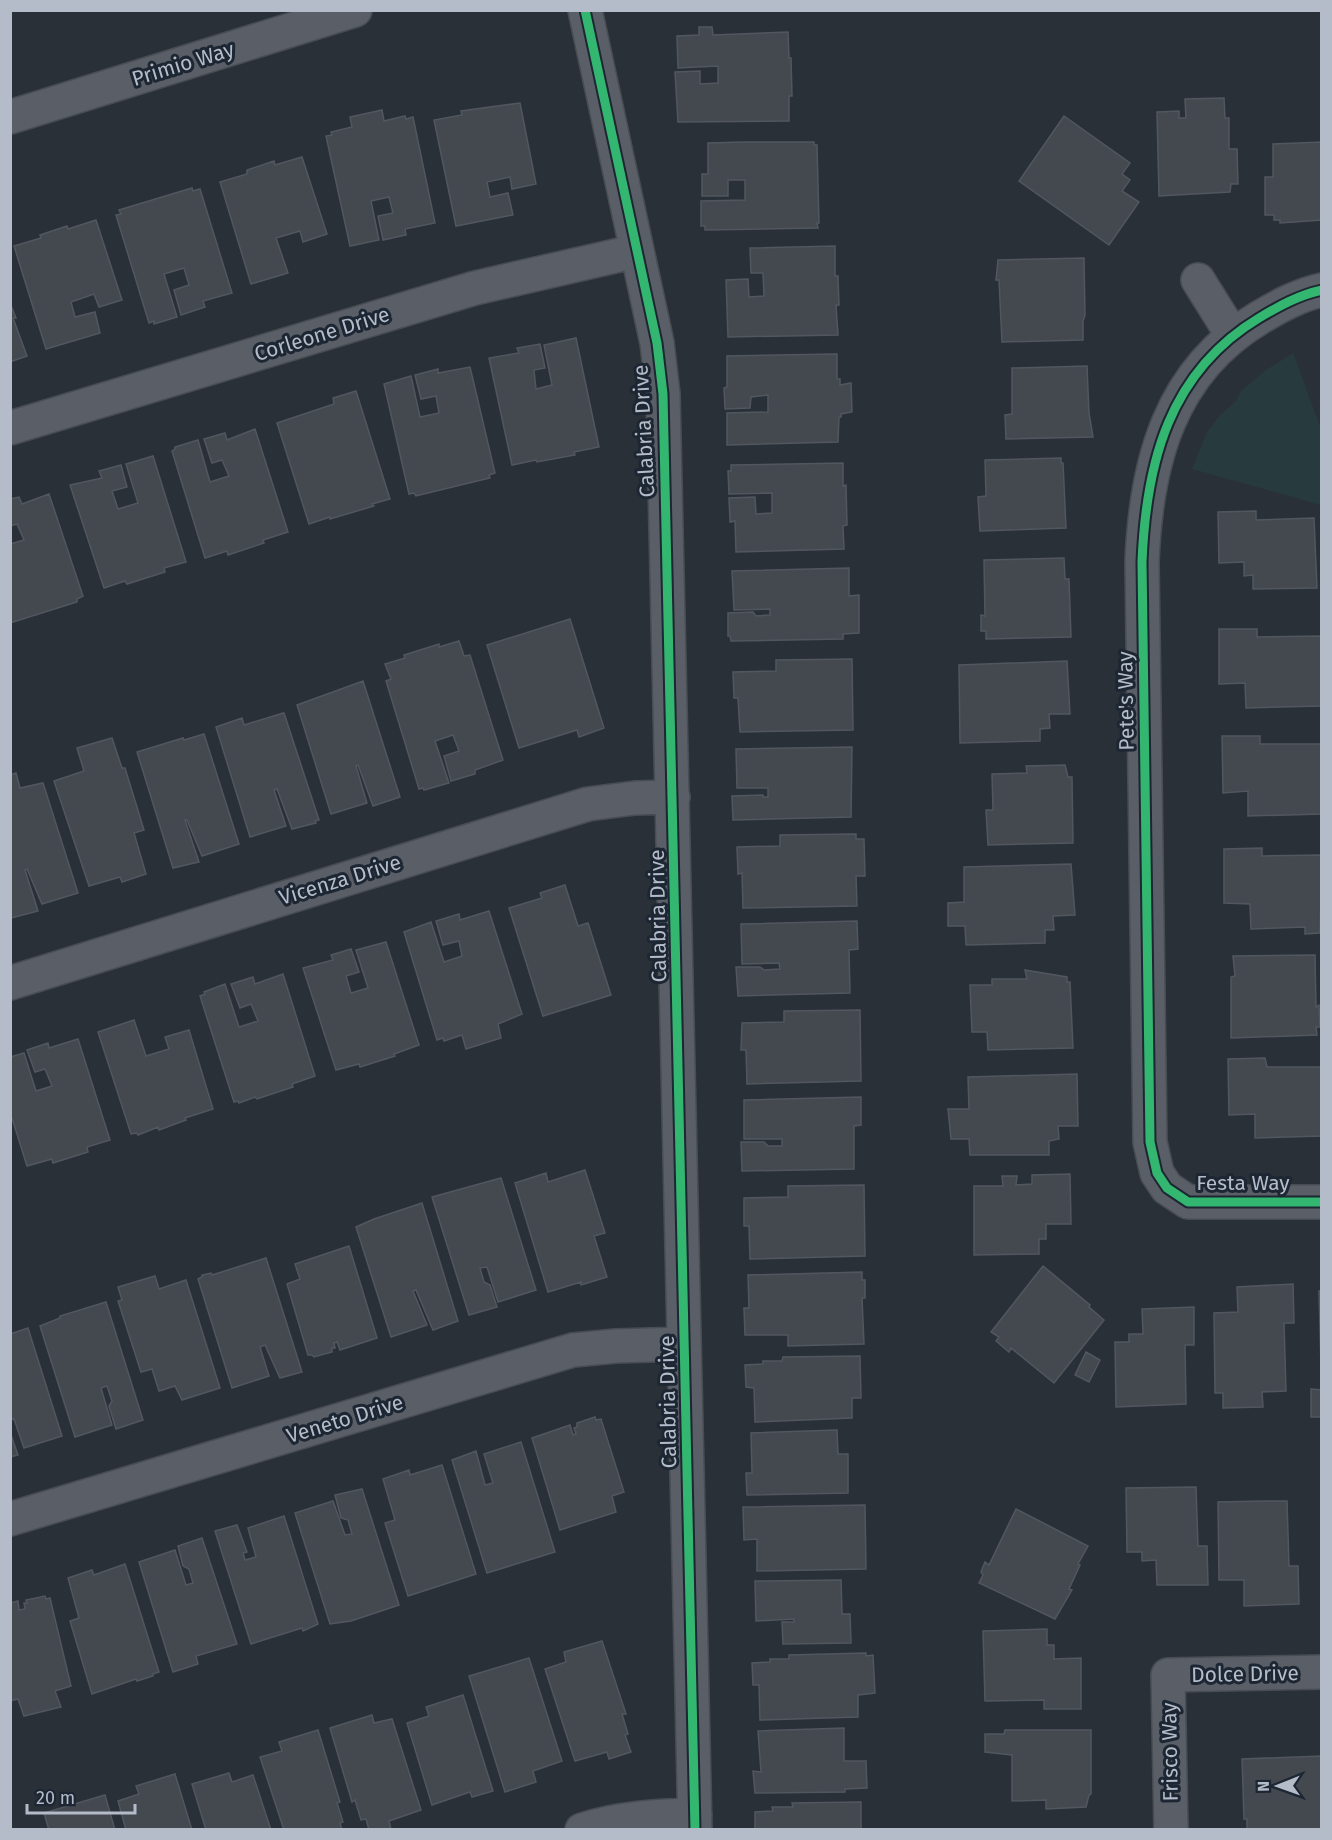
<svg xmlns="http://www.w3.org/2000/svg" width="1332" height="1840" viewBox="0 0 1332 1840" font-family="'Fira Sans',sans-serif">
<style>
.green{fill:#273a3e}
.building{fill:#444950;stroke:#52575f;stroke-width:1.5}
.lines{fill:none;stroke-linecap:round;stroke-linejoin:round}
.minor-casing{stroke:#484c53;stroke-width:36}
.tertiary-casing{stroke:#484c53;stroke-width:36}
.minor{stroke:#5a5e66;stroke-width:33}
.tertiary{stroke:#5a5e66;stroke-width:33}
.cycleway-casing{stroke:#1d2633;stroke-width:13}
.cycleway{stroke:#33b770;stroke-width:9}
.labels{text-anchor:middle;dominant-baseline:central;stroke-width:6;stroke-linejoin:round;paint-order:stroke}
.street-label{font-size:21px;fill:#b4bcc9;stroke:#1d2633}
</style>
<rect width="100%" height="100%" fill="#2a3038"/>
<path class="green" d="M1293,353L1321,429V505L1192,469L1207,432L1221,414L1236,401L1241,391L1266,370Z"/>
<path class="building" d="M699,27H712L713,35L788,32L789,58H791L792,96H789V121L678,122L675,72L700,71V84L718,83V66L678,68L677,36L699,35Z
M1224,98L1225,118H1229V149H1237L1238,184H1231L1230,192L1159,196L1157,112L1179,111V118H1186L1185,99Z
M520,103L536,184L512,189L510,177L487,182L490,197L508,193L513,215L456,226L434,120L462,115L461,111Z
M382,110L384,121L405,116L406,119L413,117L435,223L405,229L406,235L383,240L378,216L393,213L389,197L371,201L379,240L350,246L326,136L332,135L331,132L352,127L350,117Z
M1064,116L1130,163L1122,174L1130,180L1122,191L1139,202L1109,245L1019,181Z
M744,142H814V145H817L819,223H817L818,228L705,230V226H701V201L745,200V180H728V196H702V174H708V143Z
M1322,142V220L1280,223V220H1274V215H1265V177H1273V144Z
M302,157L327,234L303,242L300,231L276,238L288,273L251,284L220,182L247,174V170L274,161L275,165Z
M192,188L193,191L200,189L232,293L203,301L205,307L181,315L174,290L189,285L184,268L164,274L177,317L154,324V321L149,323L116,215L121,214L119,210Z
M96,220L122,300L99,307L94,294L71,302L75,317L95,312L100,333L46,349L14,246L41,238L40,235L67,226L68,229Z
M835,246V276H838L839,305H836L838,335L728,337L726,280L748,279L749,297L764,296L763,273H751L750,248Z
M1084,258L1085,315L1083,321V340L1002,342L999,280H996L998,260Z
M10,303L16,318H13L27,356L10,362Z
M576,338L599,447L574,452L575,455L537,462L536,460L512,465L489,358L519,353L517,348L540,344L545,368L534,370L536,389L552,385L544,345Z
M837,354V379H840V385L851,383L852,412L841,414V417H839L838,442L727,445V413L768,412V395L751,397L750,408L725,409L724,388L727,387V356Z
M1087,366L1089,413L1093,437L1006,439L1005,415L1012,414V368Z
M470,367L495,473L489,475L490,478L473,482L416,496L414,493L409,494L384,384L411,376L420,417L439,413L436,396L421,399L415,375L438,369V373Z
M356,391L390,499L372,504L374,506L330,519V517L309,524L277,423L334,404L333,398Z
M255,429L288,532L263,540L264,543L228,555L227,551L205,558L172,451L175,449V447L198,440L210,482L229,476L222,460L212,463L204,439L225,433L227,440Z
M153,456L186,562L164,568L165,572L127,584L125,581L104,588L70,485L102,478L99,471L121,465L127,487L112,491L118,509L138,503L126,464Z
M1061,458V463H1063L1066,528L980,531L978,497L986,496L985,460Z
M843,463V486L846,485L847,525L843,526L844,549L736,552L735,521L730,522V519L729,498L755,497L756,514L772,513V493L729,494L728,471H731V465Z
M49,494L83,596L77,599V602L10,623V544L24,540L17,524L10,526V499L19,497L22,504Z
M1256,511V520L1314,518L1317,588L1253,589V575L1244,576V562L1219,563L1218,512Z
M1064,558L1065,579H1069L1071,637L986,639V631H981V615L985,616L984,560Z
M849,568V596L859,595V633L843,634V639L731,641L730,636H728V613L753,612L756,616L770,615V609L734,610L732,571Z
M570,619L604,728L579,737L577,730L519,748L487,645Z
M1219,629H1257V637L1322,636V706L1246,708L1245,683L1219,684Z
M459,641L464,656L470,655L503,760L475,770V774L451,781L444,756L459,751L453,735L435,741L449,783L424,790L423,788L419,789L386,681L391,679L385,664L405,658L404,655L439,644V647Z
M852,659L853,730L740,732L738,698H734L733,672L776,671V660Z
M1067,661L1070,714H1049L1050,728L1040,729V741L960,743L959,665Z
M363,681L400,797L373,806L358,765L356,766L367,803L331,814L297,705Z
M283,713H284L319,820L315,821L316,823L292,829L277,789L274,790L286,826L250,837L216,727L242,718L244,725Z
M204,734L239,844L202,856L187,820H185L199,862L173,868L137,752L183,738L184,740Z
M1222,736H1260V744H1322V814L1248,816V791L1223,793Z
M112,738L122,768H125L144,830L134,833L146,874L122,882L120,877L89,886L54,781L84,771L77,748Z
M852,747L851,817L733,820L732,796L763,795V797H768V788H737L736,749Z
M1065,765L1068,777H1072L1073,843L988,845L986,810H993L992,774L1027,773L1026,766Z
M16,773L20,788L43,783L78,893L42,904L27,869L25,870L38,911L11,918L10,775Z
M856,834V839H864L865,876H856L857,906L743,908L742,873L738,874L737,847L780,846V835Z
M1262,848V856L1322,855L1320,933L1305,934V927L1251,929L1250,904L1224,903V849Z
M1071,864L1075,915L1053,916L1054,930H1045V943L966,945L965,926H948V903L964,902V867Z
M565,885L578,926L588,923L611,995L543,1016L509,908L542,898L540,893Z
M489,911L522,1014L498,1024L501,1038L466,1049L462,1035L444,1041L443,1038L437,1040L404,932L431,922L444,962L462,956L459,941L443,945L436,921L459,914L460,920Z
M857,921L858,949L849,950L850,993L738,996L736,967H760L764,970L780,969L779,963L742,964L741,924Z
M386,942L419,1045L394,1054L395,1056L360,1067L359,1064L336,1070L303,968L333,960L331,955L351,949L359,972L346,976L351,993L368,988L356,950Z
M1315,955L1316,1007L1319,1005L1320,1027H1316L1317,1035L1231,1038V977L1235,976L1233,956Z
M1025,970L1067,977V982H1070L1073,1048L988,1050L987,1032H972L970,985H992V979H1027Z
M283,974L315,1076L292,1084L293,1087L257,1099L255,1097L239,1103L238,1101L234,1102L200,996L205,994L204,992L225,984L239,1027L258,1021L251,1004L240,1008L231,984L253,977L255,984Z
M860,1010L861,1081L747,1084L746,1050H741L742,1023L784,1022V1011Z
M134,1020L146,1056L169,1049L165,1037L189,1030L213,1109L185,1118L186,1120L159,1130L158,1127L138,1135L137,1133L131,1134L98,1032Z
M78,1039L110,1140L87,1147L88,1152L53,1163L52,1159L27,1166L10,1112V1057L24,1053L36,1091L52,1086L45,1069L35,1072L27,1050L48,1043L49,1048Z
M1265,1058L1267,1067H1322V1136L1255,1138V1114L1229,1115L1228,1059Z
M1077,1074L1078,1126H1058L1059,1139L1049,1141V1155H970L969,1139H951L948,1109H969L968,1077Z
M861,1097V1125L854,1126V1169L742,1171L741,1142H764L768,1146H782V1139H744V1100Z
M585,1170L605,1233L594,1236L607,1277L581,1285V1282L548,1292L515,1183L546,1173L548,1182Z
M1070,1174L1071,1224H1046V1239H1039V1254L974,1255V1186H1003L1002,1176H1017L1016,1185L1032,1184V1175Z
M501,1178L536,1290L498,1302L487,1267L480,1268L484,1282L490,1285L497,1307L469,1315L432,1197Z
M864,1185L865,1256L750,1259L749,1226H744V1198L788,1197V1186Z
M422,1203L458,1321L433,1330L416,1290L413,1291L427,1325L391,1337L356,1227L374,1219Z
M349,1246L377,1338L340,1350L337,1342L334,1343L335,1348H332V1352L314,1357L312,1355H308L287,1284L300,1279L295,1264Z
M266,1258L302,1372L280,1378L265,1345L260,1347L269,1376L232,1388L198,1279L202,1277V1275L211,1273L212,1275Z
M1043,1266L1090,1305L1089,1307L1104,1320L1054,1383L1011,1348L1009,1352L996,1341L999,1337L991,1332Z
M862,1272V1280H865V1298H862L864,1344L788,1346V1335H745L744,1308H749L748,1275Z
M155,1276L159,1289L186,1280L220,1388L182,1400L175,1386L159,1391L152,1369L141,1372L118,1301L122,1300L118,1287Z
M1293,1284L1294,1323H1284L1286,1391L1262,1392L1263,1407L1223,1408V1393H1215L1214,1313L1238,1312L1237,1287Z
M1319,1291H1322L1321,1372V1367Z
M106,1302L143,1420L116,1429L109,1406L112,1401L107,1386L101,1388L112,1425L75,1437L40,1326L60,1318V1316Z
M1194,1307V1345H1185L1186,1404L1116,1407L1115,1342H1129V1334H1143L1142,1309Z
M28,1328L62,1436L24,1448L14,1419L10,1420V1334Z
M1086,1352L1100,1360L1089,1382L1075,1375Z
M860,1356L861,1398H852V1418L755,1422L754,1388L746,1387L745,1365L763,1364V1361H782L783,1357Z
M1311,1389L1322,1390V1417H1311Z
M595,1417L596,1420L601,1419L624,1492L612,1496L616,1512L560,1530L532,1438L570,1425L573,1435L576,1434L574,1428L577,1427V1423Z
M837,1430L838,1454H848V1493L747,1495L746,1473H752L751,1433Z
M10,1432L18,1455L10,1457Z
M521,1442L555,1552L487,1573L452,1460L476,1451L485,1485L493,1483L484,1454Z
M442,1465L476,1574L408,1596L385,1523L395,1520L383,1479L409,1470L410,1475Z
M1196,1487L1198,1546H1207L1208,1585H1157L1156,1560L1142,1561V1552H1127L1126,1488Z
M362,1489L399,1605L351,1621L330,1624L295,1513L333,1501L345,1535L352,1534L348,1520L341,1518L335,1495Z
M1264,1501H1287L1289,1566H1298L1299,1604L1244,1606V1580H1219L1218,1502Z
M865,1505L866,1569L757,1571V1539L744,1540L743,1507Z
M1016,1509L1088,1546L1078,1564L1080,1565L1069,1589L1072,1590L1055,1619L979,1583L983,1575L981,1572L985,1562L989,1565Z
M284,1516L318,1624L303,1631L302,1628L251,1644L215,1531L237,1525L247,1552L243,1553L245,1560L256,1557L248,1528Z
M202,1538L237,1644L196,1656L198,1664L173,1672L139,1562L175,1550L186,1585L193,1583L189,1569L183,1566L178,1546Z
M125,1564L159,1672L153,1674V1676L137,1681L136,1679L92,1694L70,1621L79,1618L68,1578L92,1570L94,1575Z
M841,1580L842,1614H850L851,1643L783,1644L782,1622H794V1619L756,1621L755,1581Z
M45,1596L46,1599L50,1598L71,1686L55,1691L61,1707L24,1716L18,1699L10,1701V1603L18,1601L19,1610L25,1609L24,1603H27L26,1600Z
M1047,1629V1645H1054V1659L1081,1658V1709H1044V1700L985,1701L983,1631Z
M602,1641L626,1714H622L628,1734L625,1735L631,1752L609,1759L607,1752L575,1761L545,1669L566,1662L564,1652Z
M866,1653V1656L873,1655L875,1693L858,1695V1717L760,1720L759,1685H753L752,1663L770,1662V1659H789V1655Z
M529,1658L562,1761L533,1771L536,1782L505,1792L469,1676Z
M463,1695L493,1791L472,1797L470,1792L432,1805L407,1723L429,1716L426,1707Z
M372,1715L374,1723L392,1719L421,1810L389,1821L391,1830H369L366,1819L361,1820L355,1800L352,1802L330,1728Z
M844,1728V1761H866L867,1788L845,1789V1792L755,1793L753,1771L761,1772L758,1731Z
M318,1730L340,1802L337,1803L343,1822L340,1823L342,1830H284L260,1757L282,1751L279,1742Z
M1005,1730H1091V1794L1089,1795L1086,1807L1046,1809V1800L1012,1801V1755L985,1752V1734H1004Z
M1322,1756V1830H1247V1819H1244L1242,1759Z
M229,1773L232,1782L253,1775L271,1830H206L192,1784Z
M175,1774L192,1830H126L118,1801L139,1794L136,1786Z
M105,1795L115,1830H49L44,1813Z
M861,1802V1830H755V1812L773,1811L772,1807H793L792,1803Z"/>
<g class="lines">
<g class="minor-casing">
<path id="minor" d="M585,10L657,343L663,394L695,1830
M1198,280L1233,336
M1322,290C1299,295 1279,306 1259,318C1169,372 1146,463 1142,562L1150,1142L1157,1173L1167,1188L1188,1202H1322
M10,428L475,288L637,251
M10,983L588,804L635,798L673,797
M10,1519L573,1350L616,1346L684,1344
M582,1830C619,1818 656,1816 695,1815
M1171,1830L1168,1675L1322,1672"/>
</g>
<g class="tertiary-casing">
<path id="tertiary" d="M10,117L355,10"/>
</g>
<use href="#minor" class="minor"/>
<use href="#tertiary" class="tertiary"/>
<g class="cycleway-casing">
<path id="cycleway" d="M585,10L657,343L663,394L695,1830
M1322,290C1299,295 1279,306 1259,318C1169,372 1146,463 1142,562L1150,1142L1157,1173L1167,1188L1188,1202H1322"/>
</g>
<use href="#cycleway" class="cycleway"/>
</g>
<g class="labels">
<g class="street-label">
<text transform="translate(183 64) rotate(-17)">Primio Way</text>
<text transform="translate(322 334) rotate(-17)">Corleone Drive</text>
<text transform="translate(644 431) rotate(-93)">Calabria Drive</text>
<text transform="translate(1126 701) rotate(-91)">Pete's Way</text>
<text transform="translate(340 880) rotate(-17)">Vicenza Drive</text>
<text transform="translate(658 916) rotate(-91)">Calabria Drive</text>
<text x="1243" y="1183">Festa Way</text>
<text transform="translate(668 1402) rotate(-91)">Calabria Drive</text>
<text transform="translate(345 1419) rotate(-17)">Veneto Drive</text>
<text transform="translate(1245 1674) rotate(-1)">Dolce Drive</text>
<text transform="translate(1170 1752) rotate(-91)">Frisco Way</text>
</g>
</g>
<rect width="1332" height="1840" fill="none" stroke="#b4bcc9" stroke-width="24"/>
<g transform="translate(1278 1786) rotate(269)" stroke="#1d2633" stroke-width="4.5" paint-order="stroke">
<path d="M0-4.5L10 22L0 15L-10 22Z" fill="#b4bcc9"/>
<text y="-9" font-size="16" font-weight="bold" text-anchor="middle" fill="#b4bcc9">N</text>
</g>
<path d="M27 1804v9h108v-9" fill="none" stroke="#b4bcc9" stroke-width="3"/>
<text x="36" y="1804" font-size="18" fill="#b4bcc9" stroke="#1d2633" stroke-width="4.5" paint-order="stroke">20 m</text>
</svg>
